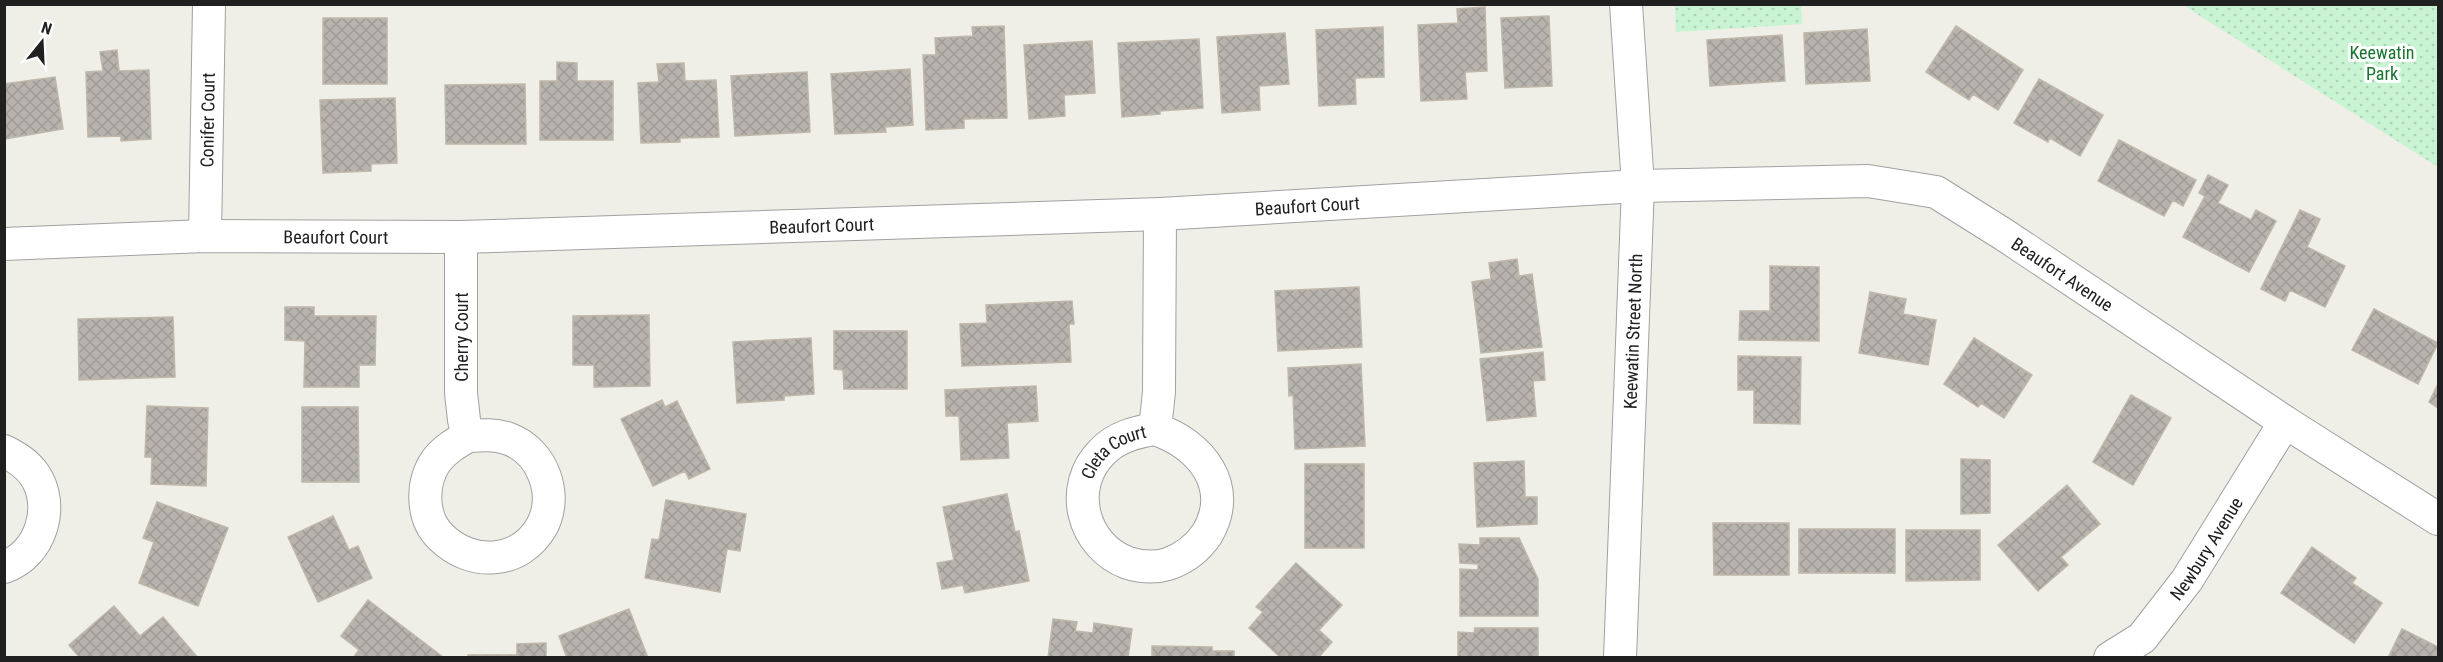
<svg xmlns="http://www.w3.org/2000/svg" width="2443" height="662" viewBox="0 0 2443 662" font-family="'Roboto Condensed',sans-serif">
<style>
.park{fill:url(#park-dots)}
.building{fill:url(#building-cross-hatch);stroke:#c0b7ab;stroke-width:1.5}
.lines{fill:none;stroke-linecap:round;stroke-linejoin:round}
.street-casing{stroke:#a1a1a1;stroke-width:34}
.street{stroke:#fff;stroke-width:32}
.labels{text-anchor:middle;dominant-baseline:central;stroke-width:6;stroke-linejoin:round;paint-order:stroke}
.park-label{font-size:18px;fill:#17742e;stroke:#fff}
.street-label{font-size:18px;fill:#202020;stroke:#fff}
</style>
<defs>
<pattern id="park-dots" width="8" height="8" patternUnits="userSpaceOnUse" patternTransform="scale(1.5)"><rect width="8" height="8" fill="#c9f4d3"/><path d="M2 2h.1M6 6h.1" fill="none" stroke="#acd1b5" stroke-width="1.8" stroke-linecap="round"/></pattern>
<pattern id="building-cross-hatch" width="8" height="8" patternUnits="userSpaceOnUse" patternTransform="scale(1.5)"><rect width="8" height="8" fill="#b8b4ad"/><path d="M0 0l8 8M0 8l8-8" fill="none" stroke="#9e9a95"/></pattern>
</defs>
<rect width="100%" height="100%" fill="#efeee7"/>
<path class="park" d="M1675,5H1801L1802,24L1676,32Z
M2183,5H2438V167Z"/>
<path class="building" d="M1485,7L1487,71L1465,72L1467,99L1421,101L1418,25L1458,23L1457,9Z
M1549,16L1552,86L1505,88L1501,18Z
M323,18H387V84H323Z
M1004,26L1007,118L964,119V128L926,130L923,55H936L935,38L973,36L972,27Z
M1956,26L2023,70L1998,110L1973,94L1969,100L1926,72Z
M1383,27L1384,77L1355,78L1356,104L1319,106L1316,30Z
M1867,29L1870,81L1806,84L1804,33Z
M1285,33L1289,84L1259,86L1260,110L1222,113L1217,37Z
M1782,35L1785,81L1710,86L1707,40Z
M1199,39L1203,108L1160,111V114L1122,117L1118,43Z
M1092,41L1095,93L1064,95L1065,116L1029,119L1024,45Z
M117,50L119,71L149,70L151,139L121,141V136L88,137L86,72L103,71L100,52Z
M557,62L577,63V81H613V140H540V81H557Z
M684,63L685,81L716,80L719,137L680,138V142L641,143L638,83L659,82L657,64Z
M910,69L913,125L885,127L886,132L835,134L831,74Z
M807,72L810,132L735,136L731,76Z
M55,77L63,129L4,139V84Z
M2039,79L2103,115L2080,156L2050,138L2048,142L2014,123Z
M525,84L526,144H446L445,85Z
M395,98L397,163L371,164V171L323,173L320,100Z
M2119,140L2196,180L2183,206L2173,200L2164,216L2098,181Z
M2208,175L2228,185L2218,203L2251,220L2256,210L2276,221L2249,272L2183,237L2205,196L2199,193Z
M2300,210L2320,219L2307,247L2345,266L2325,307L2290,290L2285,301L2261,289Z
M1517,259L1519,276L1532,274L1542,347L1481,353L1472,282L1491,279L1489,263Z
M1770,266L1819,267V341L1739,340L1740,311H1770Z
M1359,287L1362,347L1278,351L1275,291Z
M1870,292L1906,299L1903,314L1936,320L1928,365L1859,353Z
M1072,301L1074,324H1069L1071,362L962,366L960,324L987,323L986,305Z
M285,307H314V316H376L375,365H359V387H304L305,341L285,340Z
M2374,309L2438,343L2418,384L2352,350Z
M649,315L650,386L594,387V365H573V316Z
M173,317L175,377L79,380L78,319Z
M834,331H907V389H844L843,370L834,369Z
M811,338L814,394L784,396V400L737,403L733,342Z
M1974,338L2032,375L2004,418L1981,403L1978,407L1944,384Z
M1543,352L1545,380L1533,381L1536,416L1487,421L1480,359Z
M1738,356L1801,357L1800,424L1754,423V390H1738Z
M1361,364L1365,446L1295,449L1293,395L1289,396L1288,368Z
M2438,384V408L2429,402Z
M1036,386L1038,421L1007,423L1009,458L961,460L959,416H946L945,390Z
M2131,395L2171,418L2133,485L2093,462Z
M662,400L665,407L677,401L710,469L689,479L685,471L653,486L621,419Z
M147,406L208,408L206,486L151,484L152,457H145Z
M302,407H358L359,482H302Z
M1961,459L1990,460V513L1961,514Z
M1524,461L1525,497H1537V524L1477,527L1474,463Z
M1305,464H1364V548H1305Z
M2067,485L2100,524L2061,557L2068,565L2038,591L1998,545Z
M1007,494L1015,532L1019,531L1029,581L965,593L963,585L942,589L937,563L954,560L943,507Z
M666,500L746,514L740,551L727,549L720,592L645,578L652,539L659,540Z
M157,502L228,528L198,606L139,583L154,542L143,538Z
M333,516L349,550L358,546L372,578L318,602L288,537Z
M1713,523H1789V575H1714Z
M1799,529H1895V573H1799Z
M1906,530H1980V580L1906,581Z
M1480,538H1519L1538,579V616H1460V569L1478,570V564L1460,563L1459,544L1480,545Z
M2312,547L2356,578L2352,583L2382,603L2354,643L2281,593Z
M1296,563L1342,605L1319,630L1332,642L1318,658H1289L1286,655L1281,658L1249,628L1263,612L1256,607Z
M368,600L443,657V658H353L359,650L341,636Z
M114,606L140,636L163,617L198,658H80L69,645Z
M629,609L648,658H567L559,636Z
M1053,619L1077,622L1075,631L1093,633L1094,623L1132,629L1128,658H1048Z
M1475,628H1538V657L1458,658V632L1474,633Z
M2402,629L2438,647V658H2388Z
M546,643V658H468V655H517V644Z
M1152,646L1212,647V651H1234V658H1152Z"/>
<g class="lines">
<g class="street-casing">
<g id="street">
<path id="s1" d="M205,236L209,4"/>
<path d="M461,237V393L464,420L468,436C456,443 444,450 436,461C421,483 421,518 441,537C471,567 520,565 542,526C559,494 542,451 509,439C496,434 482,435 468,436"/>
<path id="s2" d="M4,244L205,236L461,237L1160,214L1638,186L1868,181L1936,192L2003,234L2285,422L2438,519"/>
<path id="s3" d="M1155,429C1201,444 1235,487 1207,534C1197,549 1185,558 1168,564C1155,568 1141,567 1128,563C1082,546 1067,487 1102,452C1116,437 1136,432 1155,429L1159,392L1160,214"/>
<path d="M4,451C16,457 26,463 34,474C56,505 41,555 4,567"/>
<path id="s4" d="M1620,658L1638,186L1626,4"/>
<path id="s5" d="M2110,658L2142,638L2187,580L2285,422"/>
</g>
</g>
<use href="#street" class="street"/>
</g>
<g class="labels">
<g class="park-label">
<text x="2382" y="52">Keewatin<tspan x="2382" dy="21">Park</tspan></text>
</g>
<g class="street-label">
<text stroke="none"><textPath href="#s1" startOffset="116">Conifer Court</textPath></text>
<text stroke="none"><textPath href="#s2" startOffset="1304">Beaufort Court</textPath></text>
<text stroke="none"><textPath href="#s2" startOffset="818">Beaufort Court</textPath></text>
<text stroke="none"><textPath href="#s2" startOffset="332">Beaufort Court</textPath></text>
<text stroke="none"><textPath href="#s2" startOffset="2085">Beaufort Avenue</textPath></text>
<text stroke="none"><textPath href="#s4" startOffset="327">Keewatin Street North</textPath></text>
<text transform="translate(461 337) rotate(-90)">Cherry Court</text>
<text stroke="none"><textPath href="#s3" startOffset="372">Cleta Court</textPath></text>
<text stroke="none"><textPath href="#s5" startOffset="148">Newbury Avenue</textPath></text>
</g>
</g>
<rect width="2443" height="662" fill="none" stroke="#202020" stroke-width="12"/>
<g transform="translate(42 42) rotate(18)" stroke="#ffffff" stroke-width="4.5" paint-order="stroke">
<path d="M0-4.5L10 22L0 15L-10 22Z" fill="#202020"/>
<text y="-9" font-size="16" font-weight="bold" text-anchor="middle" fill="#202020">N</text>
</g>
</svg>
